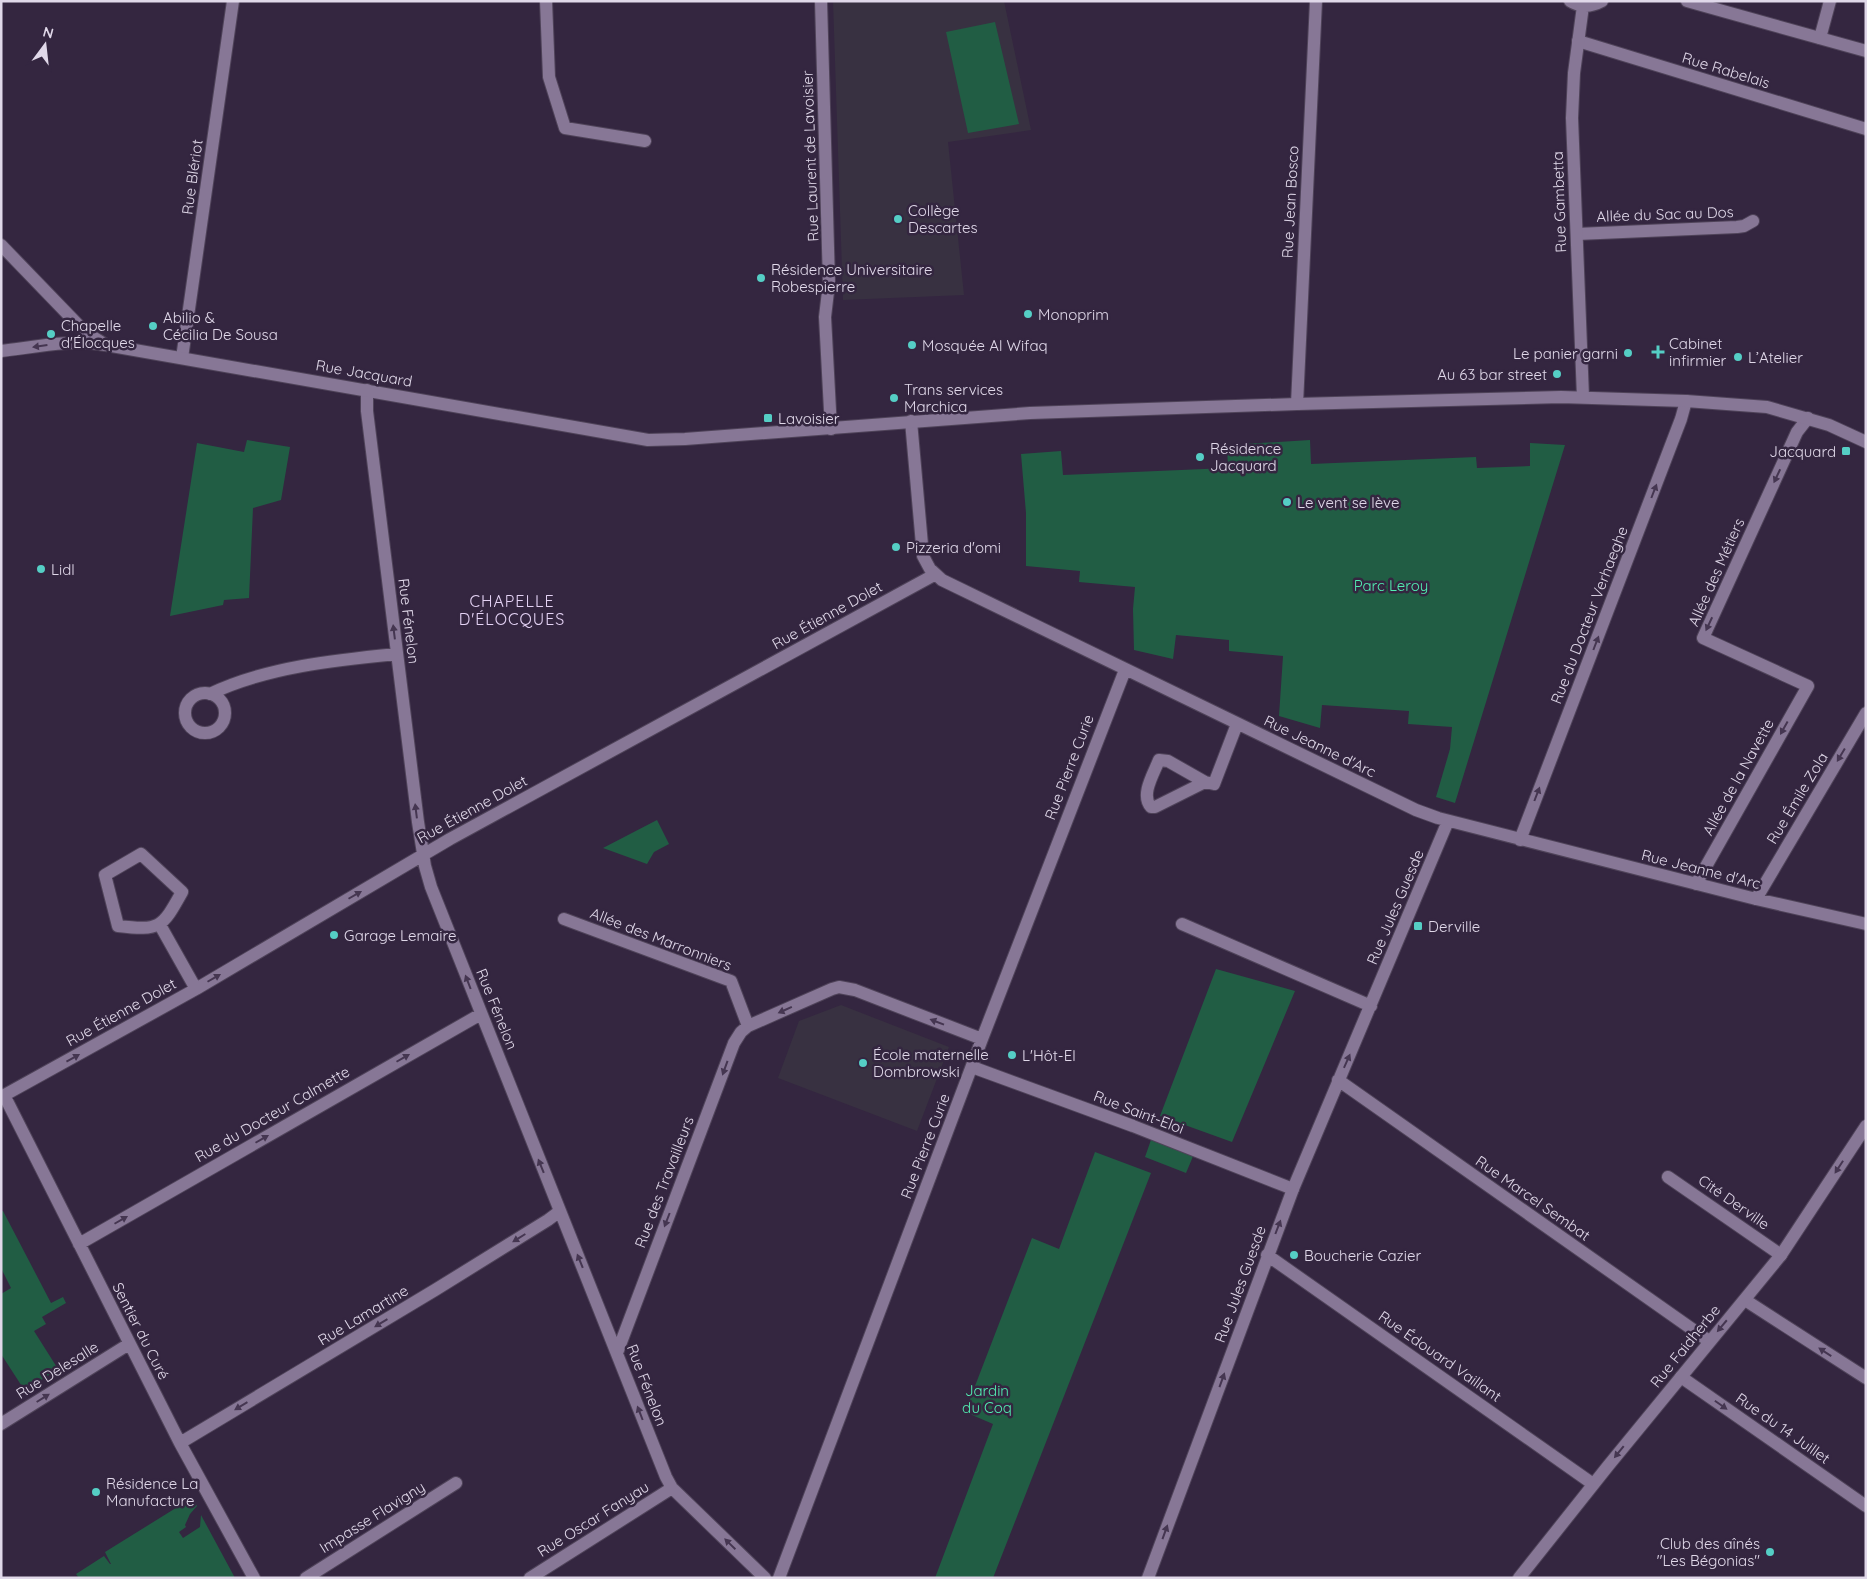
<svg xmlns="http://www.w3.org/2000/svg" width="1867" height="1579" viewBox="0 0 1867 1579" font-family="Quicksand,sans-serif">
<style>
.education{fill:#383141}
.green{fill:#215d44}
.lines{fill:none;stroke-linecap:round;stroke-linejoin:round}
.pedestrian-casing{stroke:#4f4359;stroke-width:14}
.minor-casing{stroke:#4f4359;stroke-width:14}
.tertiary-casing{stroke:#4f4359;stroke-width:14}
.pedestrian{stroke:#877796;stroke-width:12}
.minor{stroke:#877796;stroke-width:12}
.tertiary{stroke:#877796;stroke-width:12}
.oneway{fill:#453651}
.poi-dot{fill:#55cec5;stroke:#342640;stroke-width:2}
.labels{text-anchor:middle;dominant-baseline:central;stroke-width:5;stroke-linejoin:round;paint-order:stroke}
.street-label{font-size:15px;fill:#e0d8e9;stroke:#342640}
.poi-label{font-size:15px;fill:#e0d8e9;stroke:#342640;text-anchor:start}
.park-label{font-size:15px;fill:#52f0b2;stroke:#342640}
.neighbourhood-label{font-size:16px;letter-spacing:1px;fill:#e4d2f4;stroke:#342640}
</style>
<rect width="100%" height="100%" fill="#342640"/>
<path class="education" d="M833,1H1004L1031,130L948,142L964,295L843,300Z
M841,1005L949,1047L917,1131L778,1078L799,1021Z"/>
<path class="green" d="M995,22L1019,124L968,133L946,32Z
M247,440L290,447L281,500L253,508L249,598L224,600L223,605L170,616L197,443L244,452Z
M1310,440L1311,464L1476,457L1477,468L1530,466V443L1565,445L1455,803L1436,797L1450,749L1452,727L1408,724L1409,711L1322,705L1320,728L1279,716L1283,656L1229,651V640L1176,635L1173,659L1134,650L1133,609L1135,587L1079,582L1080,571L1026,566V513L1021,454L1061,451L1063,475L1228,468L1227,445Z
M657,820L669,844L654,852L647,864L603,848Z
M1216,969L1295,991L1232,1142L1160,1116Z
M1152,1137L1194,1154L1186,1173L1145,1157Z
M1095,1152L1151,1173L993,1578H935L993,1424L965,1412L1032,1238L1059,1249Z
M1,1211H3L51,1303L63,1297L66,1303L42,1317L46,1324L34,1331L58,1369L25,1391L1,1354V1294L11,1288L1,1268Z
M192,1498L197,1506L190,1514L185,1525L186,1527L179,1532L183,1538L200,1527L201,1515L235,1578H79L76,1574L104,1556L110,1564H111L105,1552Z"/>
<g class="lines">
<g class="pedestrian-casing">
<path id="pedestrian" d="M1820,38L1830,1
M972,1067L1133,1126L1293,1189"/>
</g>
<g class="minor-casing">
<path id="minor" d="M546,1L549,77L565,128L645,141
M821,1L829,283L825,317L831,429
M1687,1L1866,51
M1578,41L1866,129
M1577,234L1737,227L1744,226L1753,221
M1,351C36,347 71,339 106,345
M182,358L233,1
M367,390V411L418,822L425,866L431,887L666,1477L672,1488L765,1578
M1297,404L1316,1
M911,421L923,556L930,569L942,580L1416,810L1438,818L1756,899L1866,924
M185 713a20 20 0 1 1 40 0a20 20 0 1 1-40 0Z
M210,694C266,667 336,660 397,654
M1205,782L1168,761L1159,760C1154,773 1140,795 1151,807H1155L1205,782L1214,784L1237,724
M1520,840L1681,419L1686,401
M141,854L182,892C162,928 160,931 118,926L105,875Z
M1696,884L1808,686L1703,638L1797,432L1808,418
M1756,899L1866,713
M564,919L731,981L748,1026
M1182,924L1371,1006
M160,925L196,989
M1338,1080L1709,1341
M4,1095L180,1443L254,1578
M1,1097L196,989L450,839L934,575
M1668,1177L1781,1255
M79,1244L481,1014
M1267,1255L1593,1484
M1745,1300L1866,1378
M617,1353L734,1043L741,1032L748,1026L832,989L839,987L855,990L982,1039
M1681,1377L1866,1506
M1,1424L129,1344
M180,1443L435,1290L548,1220L560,1211
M306,1578L456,1483
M530,1578L672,1488
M779,1578L982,1039L1125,670
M1148,1578L1293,1189L1448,821"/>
</g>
<g class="tertiary-casing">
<path id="tertiary" d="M1570,1C1581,8 1591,7 1602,1
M1583,6L1574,73L1572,118L1583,397
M1,245L85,332L106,345L648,440L685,439L1030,413L1297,404L1561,397L1686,401L1767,407L1829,425L1866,442
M1519,1578L1608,1466L1781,1255L1866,1126"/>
</g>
<use href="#pedestrian" class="pedestrian"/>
<use href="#minor" class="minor"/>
<use href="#tertiary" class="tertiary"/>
</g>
<defs><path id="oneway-solid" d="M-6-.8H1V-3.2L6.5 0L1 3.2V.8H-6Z" transform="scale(1.25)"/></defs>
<g class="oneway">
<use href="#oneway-solid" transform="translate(40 346) rotate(172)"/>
<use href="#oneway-solid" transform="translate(1777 476) rotate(115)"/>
<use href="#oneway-solid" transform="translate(1654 491) rotate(-69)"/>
<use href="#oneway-solid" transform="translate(1709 624) rotate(115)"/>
<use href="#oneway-solid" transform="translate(394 632) rotate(-97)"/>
<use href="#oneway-solid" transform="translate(1596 643) rotate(-69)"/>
<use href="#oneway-solid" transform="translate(1784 728) rotate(119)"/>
<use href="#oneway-solid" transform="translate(1841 755) rotate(121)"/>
<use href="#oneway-solid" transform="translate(1537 794) rotate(-69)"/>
<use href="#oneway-solid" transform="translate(416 811) rotate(-97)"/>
<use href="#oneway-solid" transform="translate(355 895) rotate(-30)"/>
<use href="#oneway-solid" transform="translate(214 978) rotate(-30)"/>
<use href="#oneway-solid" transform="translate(468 982) rotate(-111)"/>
<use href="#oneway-solid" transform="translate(785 1010) rotate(156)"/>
<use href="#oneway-solid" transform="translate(937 1022) rotate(-159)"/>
<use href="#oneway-solid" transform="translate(73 1058) rotate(-29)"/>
<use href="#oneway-solid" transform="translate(403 1058) rotate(-30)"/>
<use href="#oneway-solid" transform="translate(1347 1061) rotate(-66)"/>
<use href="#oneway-solid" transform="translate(725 1068) rotate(110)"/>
<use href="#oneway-solid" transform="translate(262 1139) rotate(-30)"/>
<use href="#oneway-solid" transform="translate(541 1166) rotate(-112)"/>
<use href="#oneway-solid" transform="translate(1839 1167) rotate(123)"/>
<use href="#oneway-solid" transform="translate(121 1220) rotate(-30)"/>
<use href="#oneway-solid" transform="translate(667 1220) rotate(111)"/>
<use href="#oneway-solid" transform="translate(1278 1227) rotate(-69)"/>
<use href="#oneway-solid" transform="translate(519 1238) rotate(148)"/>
<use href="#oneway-solid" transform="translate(580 1261) rotate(-112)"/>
<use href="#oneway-solid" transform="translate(381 1323) rotate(149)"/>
<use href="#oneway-solid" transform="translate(1722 1326) rotate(130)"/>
<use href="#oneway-solid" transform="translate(1825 1352) rotate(-147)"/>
<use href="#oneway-solid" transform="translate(1222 1380) rotate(-70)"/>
<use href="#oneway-solid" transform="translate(43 1398) rotate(-32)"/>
<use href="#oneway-solid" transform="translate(1721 1405) rotate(35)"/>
<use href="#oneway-solid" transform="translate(241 1406) rotate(149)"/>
<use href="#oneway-solid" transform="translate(640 1413) rotate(-111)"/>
<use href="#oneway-solid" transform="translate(1619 1452) rotate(129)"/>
<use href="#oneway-solid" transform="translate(1165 1532) rotate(-70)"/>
<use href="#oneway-solid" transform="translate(730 1544) rotate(-136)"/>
</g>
<g class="poi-dot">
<circle cx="898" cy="219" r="5"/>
<circle cx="761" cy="278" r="5"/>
<circle cx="1028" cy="314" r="5"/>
<circle cx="153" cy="326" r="5"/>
<circle cx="51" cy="334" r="5"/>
<circle cx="912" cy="345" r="5"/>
<path d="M1655.5 344.5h5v5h5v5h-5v5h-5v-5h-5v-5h5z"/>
<circle cx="1628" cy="353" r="5"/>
<circle cx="1738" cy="357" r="5"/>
<circle cx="1557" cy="374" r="5"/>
<circle cx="894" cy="398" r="5"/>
<rect x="763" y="413" width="10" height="10" rx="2.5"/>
<rect x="1841" y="446" width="10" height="10" rx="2.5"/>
<circle cx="1200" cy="457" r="5"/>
<circle cx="1287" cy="502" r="5"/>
<circle cx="896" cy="547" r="5"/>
<circle cx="41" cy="569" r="5"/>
<rect x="1413" y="921" width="10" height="10" rx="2.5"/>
<circle cx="334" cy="935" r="5"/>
<circle cx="1012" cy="1055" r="5"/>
<circle cx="863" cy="1063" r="5"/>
<circle cx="1294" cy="1255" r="5"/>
<circle cx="96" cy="1492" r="5"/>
<circle cx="1770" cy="1552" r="5"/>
</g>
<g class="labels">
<g class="street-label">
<text transform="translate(1726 70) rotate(17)">Rue Rabelais</text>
<text transform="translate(810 156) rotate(-92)">Rue Laurent de Lavoisier</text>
<text transform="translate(192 177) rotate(-82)">Rue Blériot</text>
<text transform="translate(1290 202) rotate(-87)">Rue Jean Bosco</text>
<text transform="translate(1559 202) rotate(-92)">Rue Gambetta</text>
<text transform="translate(1665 214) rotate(-2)">Allée du Sac au Dos</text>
<text transform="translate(364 373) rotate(10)">Rue Jacquard</text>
<text transform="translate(1716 572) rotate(-66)">Allée des Métiers</text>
<text transform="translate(827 615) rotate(-29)">Rue Étienne Dolet</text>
<text transform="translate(1589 615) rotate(-69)">Rue du Docteur Verhaeghe</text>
<text transform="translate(409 621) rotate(83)">Rue Fénelon</text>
<text transform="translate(1320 746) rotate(26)">Rue Jeanne d'Arc</text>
<text transform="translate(1069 767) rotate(-69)">Rue Pierre Curie</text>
<text transform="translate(1738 777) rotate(-61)">Allée de la Navette</text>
<text transform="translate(1797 798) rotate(-59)">Rue Émile Zola</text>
<text transform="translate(472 809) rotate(-29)">Rue Étienne Dolet</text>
<text transform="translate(1701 869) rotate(14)">Rue Jeanne d'Arc</text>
<text transform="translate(1395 907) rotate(-67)">Rue Jules Guesde</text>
<text transform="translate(661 939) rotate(21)">Allée des Marronniers</text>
<text transform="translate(497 1009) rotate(68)">Rue Fénelon</text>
<text transform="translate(121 1012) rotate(-29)">Rue Étienne Dolet</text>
<text transform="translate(1139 1112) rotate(21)">Rue Saint-Eloi</text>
<text transform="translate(272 1114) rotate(-30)">Rue du Docteur Calmette</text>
<text transform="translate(925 1146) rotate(-69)">Rue Pierre Curie</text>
<text transform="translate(664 1182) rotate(-69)">Rue des Travailleurs</text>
<text transform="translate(1533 1198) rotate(35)">Rue Marcel Sembat</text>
<text transform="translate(1734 1202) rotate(35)">Cité Derville</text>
<text transform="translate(1240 1284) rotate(-70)">Rue Jules Guesde</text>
<text transform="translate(363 1315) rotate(-31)">Rue Lamartine</text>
<text transform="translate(141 1331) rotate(63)">Sentier du Curé</text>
<text transform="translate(1685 1346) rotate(-51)">Rue Faidherbe</text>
<text transform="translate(1440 1356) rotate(35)">Rue Édouard Vaillant</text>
<text transform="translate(57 1370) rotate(-32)">Rue Delesalle</text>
<text transform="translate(647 1385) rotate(69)">Rue Fénelon</text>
<text transform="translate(1783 1428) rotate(35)">Rue du 14 Juillet</text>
<text transform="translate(372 1517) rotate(-32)">Impasse Flavigny</text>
<text transform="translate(593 1519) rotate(-32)">Rue Oscar Fanyau</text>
</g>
<g class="poi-label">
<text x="908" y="210">Collège<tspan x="908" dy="17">Descartes</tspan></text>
<text x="771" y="269">Résidence Universitaire<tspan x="771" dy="17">Robespierre</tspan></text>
<text x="1038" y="314">Monoprim</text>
<text x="163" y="317">Abilio &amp;<tspan x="163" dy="17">Cécilia De Sousa</tspan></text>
<text x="61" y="325">Chapelle<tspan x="61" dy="17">d'Élocques</tspan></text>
<text x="1669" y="343">Cabinet<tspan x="1669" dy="17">infirmier</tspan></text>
<text x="922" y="345">Mosquée Al Wifaq</text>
<text x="1618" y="353" text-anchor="end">Le panier garni</text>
<text x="1748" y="357">L’Atelier</text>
<text x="1547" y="374" text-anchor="end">Au 63 bar street</text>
<text x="904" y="389">Trans services<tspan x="904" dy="17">Marchica</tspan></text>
<text x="778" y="418">Lavoisier</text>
<text x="1210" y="448">Résidence<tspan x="1210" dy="17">Jacquard</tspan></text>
<text x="1836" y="451" text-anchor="end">Jacquard</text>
<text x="1297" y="502">Le vent se lève</text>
<text x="906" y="547">Pizzeria d'omi</text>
<text x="51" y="569">Lidl</text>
<text x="1428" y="926">Derville</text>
<text x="344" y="935">Garage Lemaire</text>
<text x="873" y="1054">École maternelle<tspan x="873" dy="17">Dombrowski</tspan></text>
<text x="1022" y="1055">L'Hôt-El</text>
<text x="1304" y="1255">Boucherie Cazier</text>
<text x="106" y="1483">Résidence La<tspan x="106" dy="17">Manufacture</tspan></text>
<text x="1760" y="1543" text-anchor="end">Club des aînés<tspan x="1760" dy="17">"Les Bégonias"</tspan></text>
</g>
<g class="park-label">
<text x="1391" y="585">Parc Leroy</text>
<text x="987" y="1390">Jardin<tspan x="987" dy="17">du Coq</tspan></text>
</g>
<g class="neighbourhood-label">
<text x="512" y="601">CHAPELLE<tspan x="512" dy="18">D'ÉLOCQUES</tspan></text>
</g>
</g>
<rect width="1867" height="1579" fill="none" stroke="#e0d8e9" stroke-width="5"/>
<g transform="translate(45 45) rotate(15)" stroke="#342640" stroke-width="4" paint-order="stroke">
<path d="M0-4L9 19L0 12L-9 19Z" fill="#e0d8e9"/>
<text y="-8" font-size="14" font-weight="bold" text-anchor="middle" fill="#e0d8e9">N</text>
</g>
</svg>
